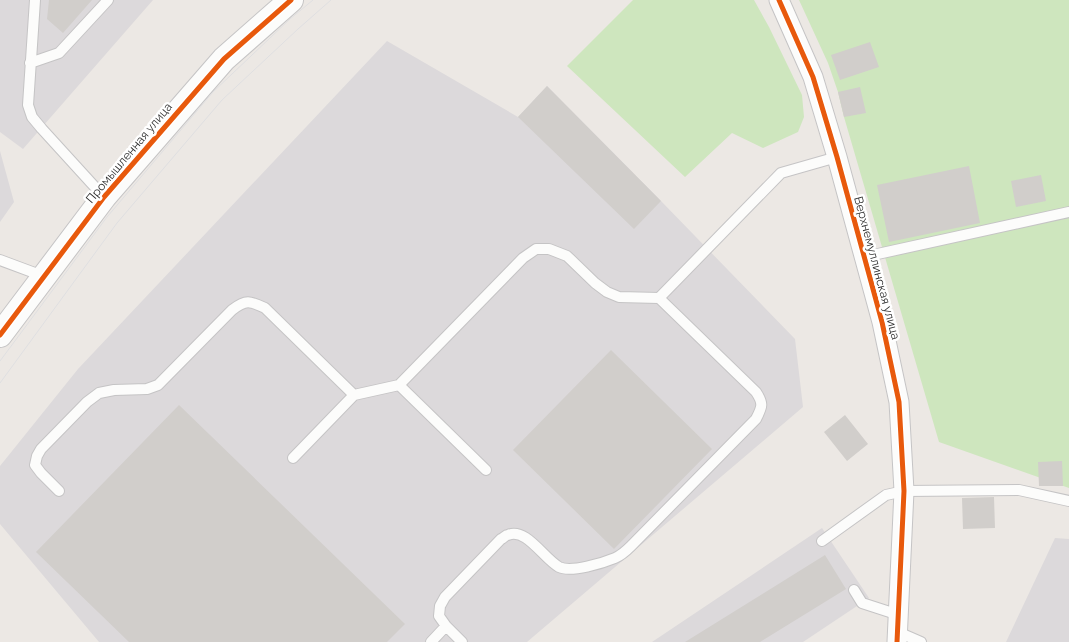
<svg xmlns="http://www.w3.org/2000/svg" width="1069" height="642" viewBox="0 0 1069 642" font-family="Raleway,sans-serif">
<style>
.industrial{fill:#dcd9db}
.green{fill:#cee6be}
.building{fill:#d1cecb}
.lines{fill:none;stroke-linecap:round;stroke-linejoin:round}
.service-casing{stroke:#c5c4c5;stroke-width:12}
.minor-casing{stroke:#c5c4c5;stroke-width:21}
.tertiary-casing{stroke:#c5c4c5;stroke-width:26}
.service{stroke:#fcfcfb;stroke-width:10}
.minor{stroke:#fcfcfb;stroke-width:19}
.tertiary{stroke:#fcfcfb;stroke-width:24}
.tram{stroke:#dfdfe1;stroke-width:1}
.cycleway-casing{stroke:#fff;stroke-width:8}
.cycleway{stroke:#e8590c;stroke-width:5}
.labels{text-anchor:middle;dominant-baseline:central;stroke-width:5;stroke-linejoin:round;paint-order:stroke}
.street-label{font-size:12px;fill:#2e2e2e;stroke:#fff}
</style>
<rect width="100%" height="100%" fill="#ece8e4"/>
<path class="industrial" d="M0,0H153L23,149L0,132Z
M387,41L518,117L547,86L661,201L795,339L803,407L527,642H99L0,524V466L78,369Z
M0,151L14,202L0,222Z
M822,528L869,598L803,642H652Z
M1055,538L1069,539V642H1006Z"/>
<path class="green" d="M633,0H754L769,27L802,95L804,117L798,132L763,148L732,133L685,177L567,66Z
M799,0H1069V488L939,442L844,117L838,92L828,63Z"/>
<path class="building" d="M49,0H92L63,33L47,19Z
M870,42L879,67L840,80L831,55Z
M547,86L661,201L634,229L518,117Z
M860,87L866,113L844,117L838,92Z
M969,166L980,223L889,242L877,185Z
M1041,175L1046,201L1016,207L1011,181Z
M611,350L712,449L614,549L513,450Z
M179,405L405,624L387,642H129L36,552Z
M845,415L868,444L847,461L824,432Z
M1062,461L1063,486H1039L1038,462Z
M994,497L995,528L963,529L962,498Z
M825,555L846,589L760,642H685Z"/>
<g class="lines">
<g class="service-casing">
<path id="service" d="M35,0L28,105L32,117L42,129L104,197
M30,63L59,53L108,0
M864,257L1069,212
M0,260L43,276
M399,385L486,470
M293,458L354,395L399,385L523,258L536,249H549L567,256L595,283L607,292L619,297L659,298
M59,491L41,473L35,465L37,456L41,449L87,402L99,393L114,390L147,389L158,385L232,310C246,299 250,301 265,308L354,395
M822,541L886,495L904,491L1019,490L1069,501
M854,590L862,603L899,615
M446,626L462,642
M898,632L921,642
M431,642L446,626L439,616L440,606L445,597L501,539C504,538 505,535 508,535C526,527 544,559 559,567C571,573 603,563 615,558C622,555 626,551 631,546L756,419C762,407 764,404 756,392L659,298L781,173L837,157"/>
</g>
<g class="minor-casing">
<path id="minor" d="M779,0L813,77L837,157L882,322L899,402L904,491L897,642"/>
</g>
<g class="tertiary-casing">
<path id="tertiary" d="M0,335L104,197L224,59L291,0"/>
</g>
<use href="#service" class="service"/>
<use href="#minor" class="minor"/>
<use href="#tertiary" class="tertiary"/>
<path class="tram" d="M0,361L107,217L213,92L290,19L313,0
M0,383L117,223L222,100L298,29L331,0"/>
<g class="cycleway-casing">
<path id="cycleway" d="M779,0L813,77L837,157L882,322L899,402L904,491L897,642
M0,335L104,197L224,59L291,0"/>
</g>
<use href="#cycleway" class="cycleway"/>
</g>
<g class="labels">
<g class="street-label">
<text transform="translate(129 153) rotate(-50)">Промышленная улица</text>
<text transform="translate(877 268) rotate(75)">Верхнемуллинская улица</text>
</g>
</g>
</svg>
